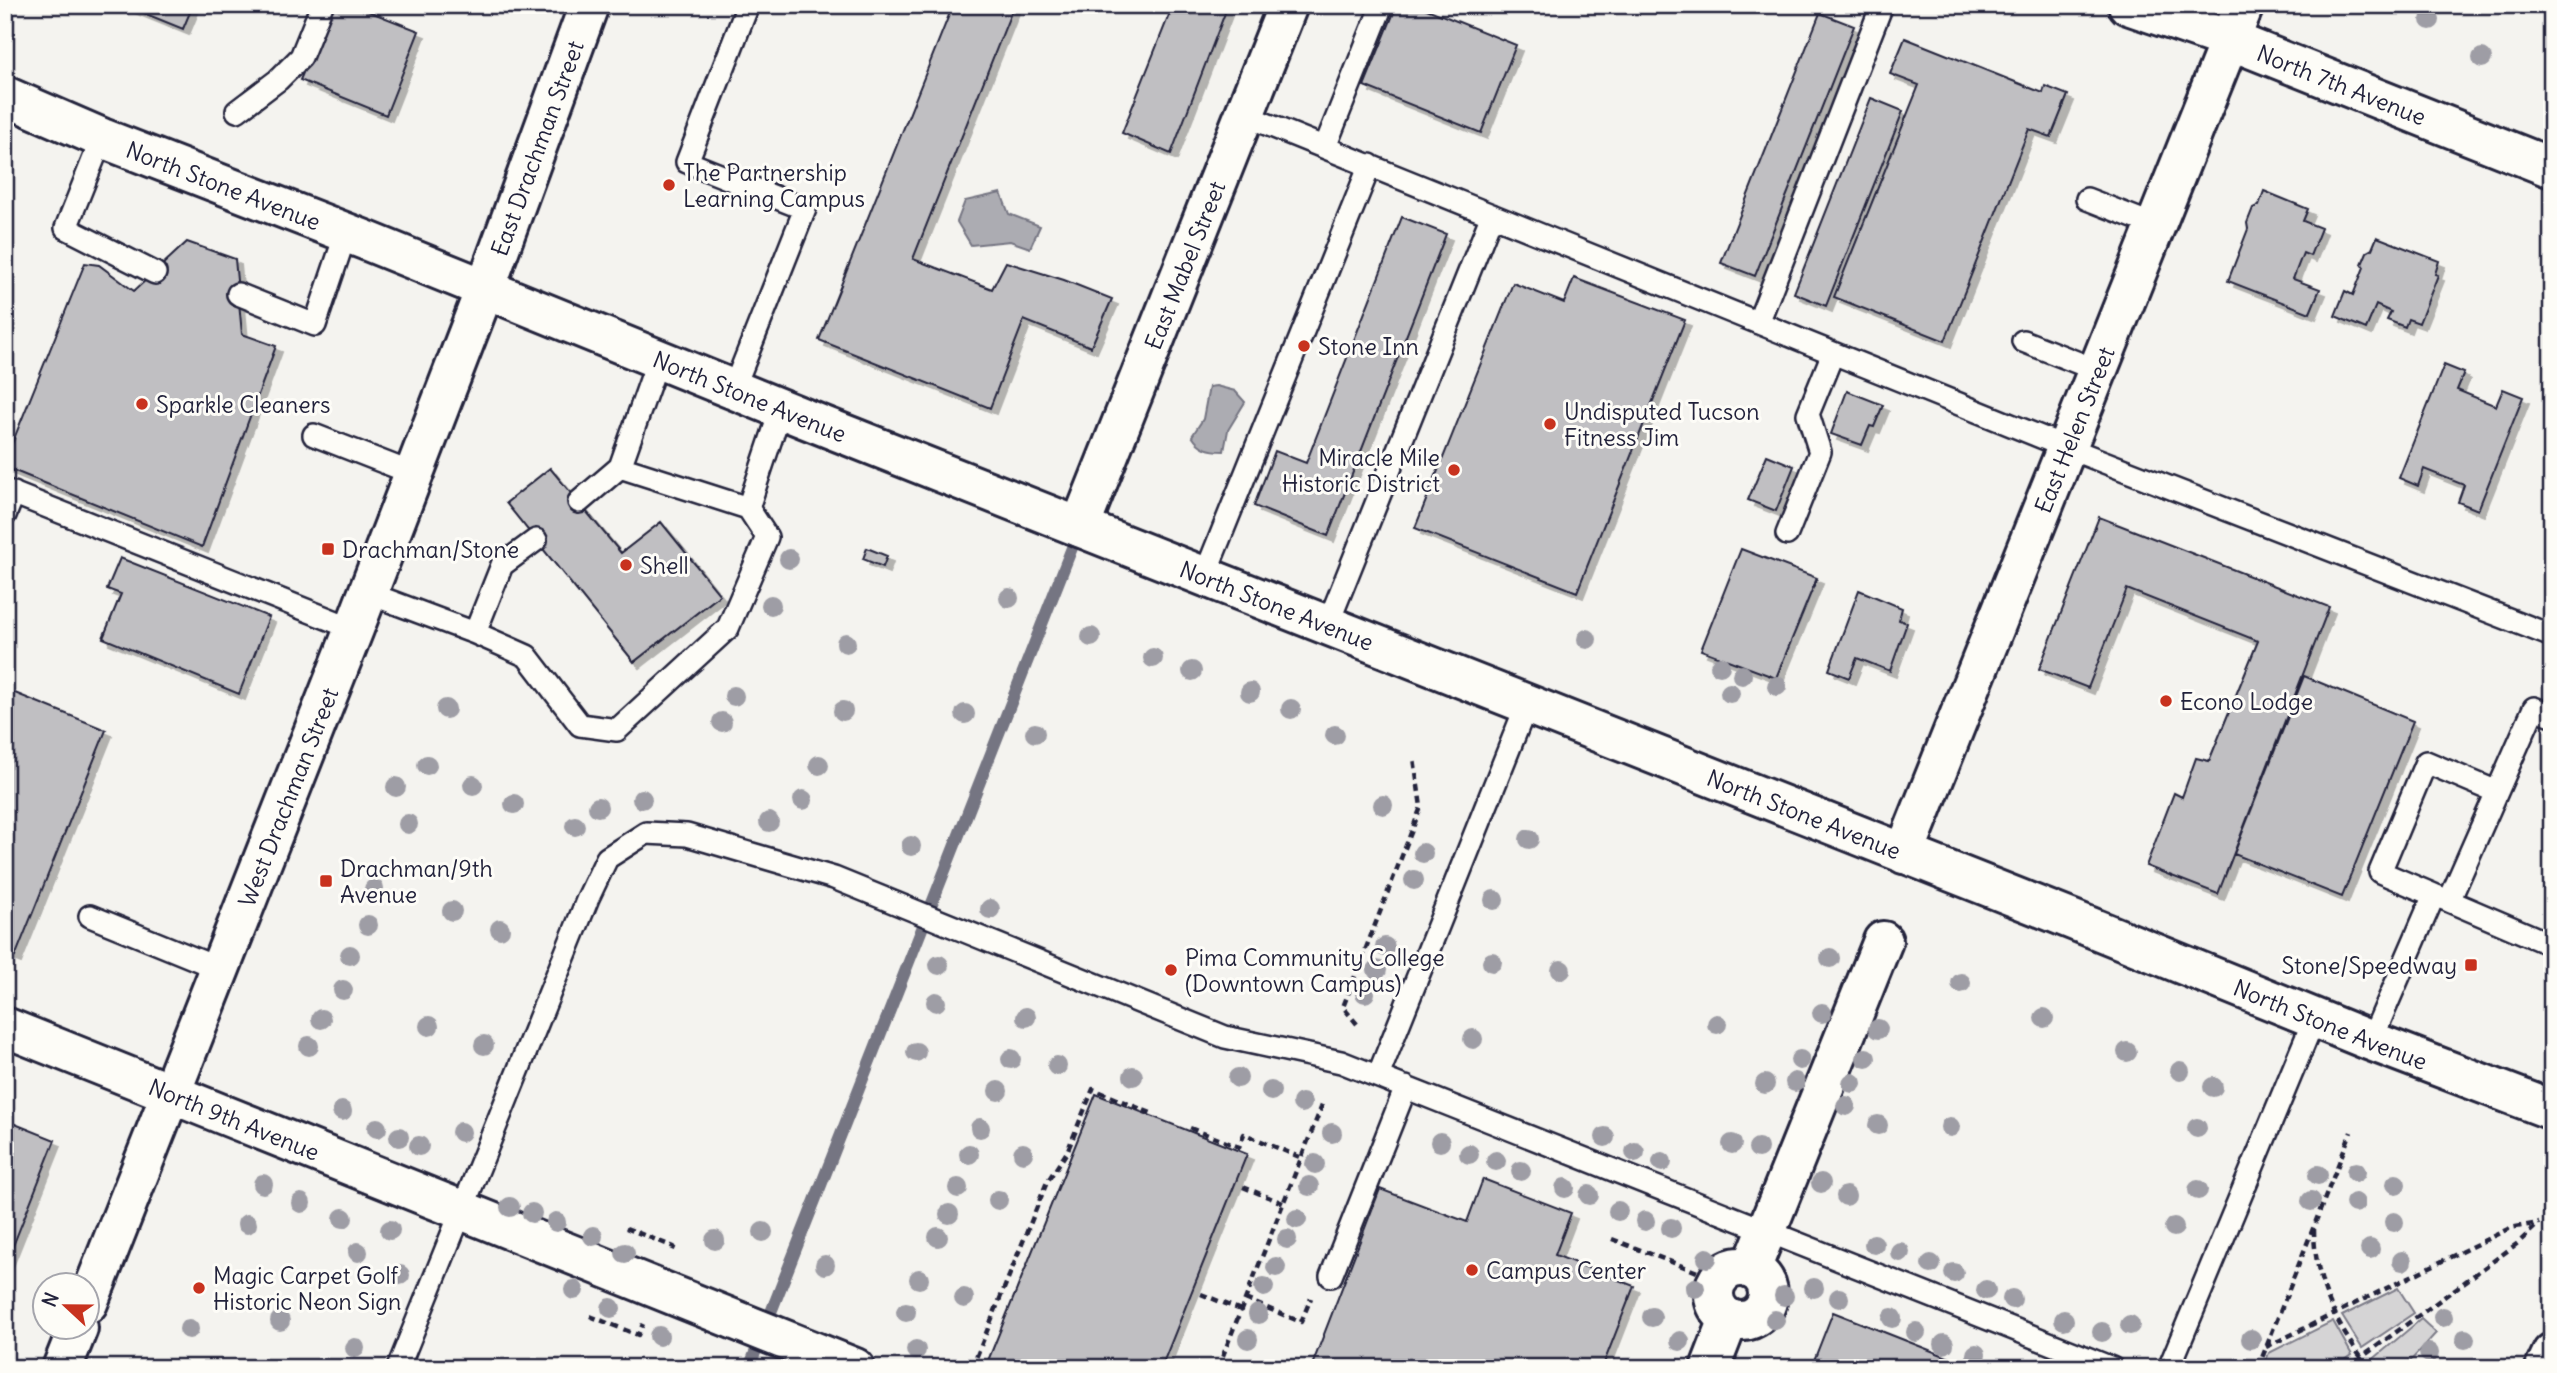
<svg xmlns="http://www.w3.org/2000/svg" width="2557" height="1373" viewBox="0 0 2557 1373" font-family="Delius,sans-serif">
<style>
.green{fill:#d5d4d5;stroke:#7c7b88;stroke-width:2}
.water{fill:#acacb2;stroke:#757582;stroke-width:2}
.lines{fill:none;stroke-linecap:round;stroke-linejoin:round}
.stream{stroke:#757582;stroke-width:12}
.building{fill:#c0bfc2;stroke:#22223b;stroke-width:2;filter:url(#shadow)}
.lane-casing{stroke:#22223b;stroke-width:26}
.street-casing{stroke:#22223b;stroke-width:44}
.secondary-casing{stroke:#22223b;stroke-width:44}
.primary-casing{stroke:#22223b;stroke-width:44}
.path{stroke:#22223b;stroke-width:4.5;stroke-dasharray:7 5;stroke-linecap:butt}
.lane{stroke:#fdfcf7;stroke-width:21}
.street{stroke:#fdfcf7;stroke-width:38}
.secondary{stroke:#fdfcf7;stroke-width:38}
.primary{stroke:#fdfcf7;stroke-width:38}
.tree{fill:#9e9da5}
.poi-dot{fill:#c8321e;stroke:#fdfcf7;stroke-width:2.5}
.labels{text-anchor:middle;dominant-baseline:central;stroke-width:6;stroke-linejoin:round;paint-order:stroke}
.street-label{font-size:23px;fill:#22223b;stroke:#fdfcf7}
.poi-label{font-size:23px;fill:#22223b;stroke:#fdfcf7;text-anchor:start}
</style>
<defs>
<filter id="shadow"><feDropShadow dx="6" dy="6" stdDeviation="0" flood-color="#0004"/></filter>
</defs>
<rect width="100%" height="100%" fill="#f4f3ef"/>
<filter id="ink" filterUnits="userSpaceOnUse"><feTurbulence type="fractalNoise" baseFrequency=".0143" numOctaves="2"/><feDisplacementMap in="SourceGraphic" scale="14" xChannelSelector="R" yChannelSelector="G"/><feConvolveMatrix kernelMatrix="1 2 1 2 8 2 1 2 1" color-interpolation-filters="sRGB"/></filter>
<g filter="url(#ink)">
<path class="green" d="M2398,1288L2414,1313L2362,1348L2342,1316Z
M2421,1319L2436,1333L2404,1368H2377L2371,1361Z
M2333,1321L2352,1355L2334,1368H2263L2269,1353Z"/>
<path class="water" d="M1001,193L1009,214L1040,226L1030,248L1010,241L971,245L957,222L965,201Z
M1216,386L1235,391L1245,402L1228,430L1224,451C1210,451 1200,449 1192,436L1203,419L1209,387Z"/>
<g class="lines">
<path class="stream" d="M749,1368L1079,530"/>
</g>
<path class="building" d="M124,5H193L183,29Z
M331,5H353L419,31L386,115L300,80Z
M953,5H1014L913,259L992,289L1006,262L1064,280L1112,299L1091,347L1024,320L990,408L819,340Z
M1173,5H1228L1171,154L1122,133Z
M1397,5H1417L1516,45L1481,133L1364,86Z
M1820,13L1854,26L1755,276L1721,263Z
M1905,38L2043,93L2045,86L2068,95L2051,137L2029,129L1945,341L1834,297L1919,85L1890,74Z
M1871,98L1903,111L1826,306L1794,293Z
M2264,191L2308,209L2303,221L2321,228L2310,256L2303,253L2293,279L2320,289L2310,313L2228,281L2248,229L2247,223L2253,208L2259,205Z
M1402,217L1446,234L1328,536L1254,506L1275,451L1306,463Z
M2377,237L2439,261L2435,274L2438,275L2419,323L2408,319L2405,327L2387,320L2391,312L2376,305L2366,329L2335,316L2345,291L2353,295L2364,267L2362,264L2367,252L2372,249Z
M187,242L235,259L242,334L276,346L202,547L5,467V461L85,263L99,265L134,291Z
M1574,278L1685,320L1577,592L1415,528L1513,283L1564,303Z
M2444,365L2464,373L2457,390L2496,406L2503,389L2523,397L2478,510L2458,502L2464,485L2424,469L2418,486L2399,478Z
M1847,391L1883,405L1874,427L1870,426L1862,445L1831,434Z
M1767,455L1794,466L1776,511L1748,500Z
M550,468L621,553L661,522L720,595L634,662L506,503Z
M2099,517L2329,607L2218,894L2146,866L2174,793L2182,797L2196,758L2209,761L2258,641L2127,589L2088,688L2039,669Z
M867,548L887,556L883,567L863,559Z
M1741,549L1817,578L1776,678L1701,650Z
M120,558L269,617L239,694L103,638L121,594L107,589Z
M1859,590L1902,608L1899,620L1907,623L1890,671L1857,658L1849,678L1829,670Z
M2304,676L2413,721L2342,897L2234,854Z
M5,689L106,730L15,957L5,953Z
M1096,1094L1247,1154L1161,1368H985Z
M5,1120L55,1140L5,1266Z
M1483,1179L1571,1213L1555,1255L1634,1286L1602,1368H1311L1380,1189L1467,1222Z
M1833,1312L1975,1368H1811Z"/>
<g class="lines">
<g class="lane-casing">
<path id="lane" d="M237,111L278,80L301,57L322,5
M1244,115L2068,448L2552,636
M102,138L66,228L155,273
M1325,147L1382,5
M2087,199L2156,226
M238,294L315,325L346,233
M1758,323L1882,5
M2023,341L2099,371
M733,390L805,209L687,162L748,5
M314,435L414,474
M620,467L748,508
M5,490L354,629
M579,502L620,467L658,360
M5,515L14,493
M1787,534L1820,452L1808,414L1833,353
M1204,577L1370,165
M368,593L475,633L527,656L580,725L617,730L728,628L767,537L748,508L781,409
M1327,626L1492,215
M475,633L502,565L536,540
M2434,895L2380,872L2426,762L2497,792
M2449,901L2552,945
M90,916L220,969
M2371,1041L2434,895L2449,901L2534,708L2552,715
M1378,1076L1527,704
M1331,1276L1406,1087
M398,1368L588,898L607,858L646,833L687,835L834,878L1225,1037L1341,1062L2112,1368
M2169,1368L2315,1017"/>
</g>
<g class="street-casing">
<g id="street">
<path id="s1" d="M2128,5L2230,40L2552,168"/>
<path id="s2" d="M1080,527L1288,5"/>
<path id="s3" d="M1904,854L2244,5"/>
<path id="s4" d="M5,1027L855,1368"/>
<circle cx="1741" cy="1294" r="27"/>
<path d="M1751,1269L1883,941"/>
<path d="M1710,1368L1729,1319"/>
</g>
</g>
<g class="secondary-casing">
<g id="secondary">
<path id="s5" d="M5,96L102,138L365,240L806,419L2078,922L2371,1041L2552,1110"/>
<path id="s6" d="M88,1303L354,629L485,289L589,5"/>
<path d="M62,1368L78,1328"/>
</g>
</g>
<g class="primary-casing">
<path id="primary" d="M2545,1368L2552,1353"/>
</g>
<path class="path" d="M1357,1024L1343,1007L1421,807L1414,758
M1190,1128L1239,1147L1244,1134L1302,1158
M1243,1187L1283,1203
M626,1228L674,1247L671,1254
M2314,1229C2314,1280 2337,1330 2370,1368
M1612,1239L1713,1278
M1201,1294L1241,1310
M1245,1299L1301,1322L1311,1298
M590,1316L638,1335L643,1324
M2266,1347L2510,1228L2539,1223
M972,1368L1047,1182L1067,1152L1093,1089L1153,1114
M1218,1368L1323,1103
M2258,1368L2351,1132
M2347,1368L2518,1243L2539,1223"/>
<use href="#lane" class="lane"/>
<use href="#street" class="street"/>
<use href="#secondary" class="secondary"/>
<use href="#primary" class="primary"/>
</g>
<g class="tree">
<circle cx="2430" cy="20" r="10"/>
<circle cx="2482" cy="58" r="10"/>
<circle cx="789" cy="559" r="10"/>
<circle cx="1009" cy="598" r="10"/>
<circle cx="771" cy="605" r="10"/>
<circle cx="1091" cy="637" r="10"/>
<circle cx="1587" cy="639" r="10"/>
<circle cx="846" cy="643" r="10"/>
<circle cx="1153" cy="658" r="10"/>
<circle cx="1720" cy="666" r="10"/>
<circle cx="1192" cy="671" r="10"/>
<circle cx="1742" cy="675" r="10"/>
<circle cx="1777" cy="686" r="10"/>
<circle cx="1250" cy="692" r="10"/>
<circle cx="1730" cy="693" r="10"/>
<circle cx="734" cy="696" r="10"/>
<circle cx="446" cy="709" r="10"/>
<circle cx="1291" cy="709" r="10"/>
<circle cx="843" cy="711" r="10"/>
<circle cx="965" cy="714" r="10"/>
<circle cx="722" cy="722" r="10"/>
<circle cx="1035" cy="733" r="10"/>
<circle cx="1335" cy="735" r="10"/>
<circle cx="427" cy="765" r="10"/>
<circle cx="819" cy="765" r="10"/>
<circle cx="473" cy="785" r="10"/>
<circle cx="396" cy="787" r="10"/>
<circle cx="642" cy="799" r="10"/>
<circle cx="803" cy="800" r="10"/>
<circle cx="514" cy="804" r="10"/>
<circle cx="1383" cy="805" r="10"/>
<circle cx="598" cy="807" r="10"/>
<circle cx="769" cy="822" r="10"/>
<circle cx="408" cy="824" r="10"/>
<circle cx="575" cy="826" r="10"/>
<circle cx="1529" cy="839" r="10"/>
<circle cx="911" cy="846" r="10"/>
<circle cx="1423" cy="853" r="10"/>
<circle cx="1414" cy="880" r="10"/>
<circle cx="374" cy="889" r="10"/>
<circle cx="1494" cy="900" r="10"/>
<circle cx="990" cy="909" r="10"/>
<circle cx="452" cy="911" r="10"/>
<circle cx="368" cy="925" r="10"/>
<circle cx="500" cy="929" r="10"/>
<circle cx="1385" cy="947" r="10"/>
<circle cx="350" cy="955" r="10"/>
<circle cx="1830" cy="958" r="10"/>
<circle cx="1492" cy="962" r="10"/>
<circle cx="939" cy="965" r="10"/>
<circle cx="1377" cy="970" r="10"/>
<circle cx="1561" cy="970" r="10"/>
<circle cx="1961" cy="983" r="10"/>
<circle cx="343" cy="990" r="10"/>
<circle cx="1365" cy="993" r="10"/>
<circle cx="936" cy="1002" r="10"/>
<circle cx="1822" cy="1013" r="10"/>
<circle cx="1026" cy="1017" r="10"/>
<circle cx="2044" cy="1018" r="10"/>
<circle cx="321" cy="1019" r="10"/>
<circle cx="1717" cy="1024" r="10"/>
<circle cx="429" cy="1026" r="10"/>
<circle cx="1878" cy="1029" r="10"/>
<circle cx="1473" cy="1039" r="10"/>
<circle cx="484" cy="1045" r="10"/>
<circle cx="309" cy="1046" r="10"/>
<circle cx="916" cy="1052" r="10"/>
<circle cx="2127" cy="1052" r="10"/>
<circle cx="1866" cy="1058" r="10"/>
<circle cx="1011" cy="1059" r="10"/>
<circle cx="1800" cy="1060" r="10"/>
<circle cx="1057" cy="1066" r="10"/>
<circle cx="2180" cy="1071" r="10"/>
<circle cx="1133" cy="1076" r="10"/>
<circle cx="1238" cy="1078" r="10"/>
<circle cx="1795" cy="1082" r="10"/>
<circle cx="1852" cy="1083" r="10"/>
<circle cx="1765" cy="1084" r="10"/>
<circle cx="2213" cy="1087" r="10"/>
<circle cx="998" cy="1091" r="10"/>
<circle cx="1271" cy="1091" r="10"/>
<circle cx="1302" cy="1103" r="10"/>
<circle cx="1846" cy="1106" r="10"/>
<circle cx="342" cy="1111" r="10"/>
<circle cx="1878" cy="1125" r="10"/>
<circle cx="1950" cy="1127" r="10"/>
<circle cx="377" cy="1128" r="10"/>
<circle cx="980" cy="1128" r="10"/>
<circle cx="2197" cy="1128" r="10"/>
<circle cx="461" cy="1132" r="10"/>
<circle cx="1332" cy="1133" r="10"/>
<circle cx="399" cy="1137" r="10"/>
<circle cx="1605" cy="1137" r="10"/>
<circle cx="1440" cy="1142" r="10"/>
<circle cx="1732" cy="1144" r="10"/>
<circle cx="419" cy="1146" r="10"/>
<circle cx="1758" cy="1148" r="10"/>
<circle cx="1635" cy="1152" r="10"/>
<circle cx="1023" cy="1153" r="10"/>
<circle cx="969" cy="1154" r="10"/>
<circle cx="1469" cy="1154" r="10"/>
<circle cx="1496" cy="1161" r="10"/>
<circle cx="1662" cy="1162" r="10"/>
<circle cx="1315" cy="1164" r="10"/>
<circle cx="1521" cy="1171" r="10"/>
<circle cx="2356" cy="1172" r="10"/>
<circle cx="2318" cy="1175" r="10"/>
<circle cx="1821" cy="1183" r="10"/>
<circle cx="263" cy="1184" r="10"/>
<circle cx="2396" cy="1184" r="10"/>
<circle cx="1309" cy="1186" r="10"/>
<circle cx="958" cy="1188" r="10"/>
<circle cx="1565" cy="1188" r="10"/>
<circle cx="2198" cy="1190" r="10"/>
<circle cx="1589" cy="1195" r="10"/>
<circle cx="1846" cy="1196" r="10"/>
<circle cx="998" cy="1200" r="10"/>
<circle cx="2311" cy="1201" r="10"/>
<circle cx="301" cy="1203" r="10"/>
<circle cx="2355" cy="1203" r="10"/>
<circle cx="510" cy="1207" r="10"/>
<circle cx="1618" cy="1211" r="10"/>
<circle cx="532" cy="1213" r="10"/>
<circle cx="949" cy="1214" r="10"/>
<circle cx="343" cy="1218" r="10"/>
<circle cx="1297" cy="1219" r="10"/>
<circle cx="1645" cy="1221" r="10"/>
<circle cx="556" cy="1222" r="10"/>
<circle cx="2394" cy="1222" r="10"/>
<circle cx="247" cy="1224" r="10"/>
<circle cx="2174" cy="1227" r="10"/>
<circle cx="1671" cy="1228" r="10"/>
<circle cx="390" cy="1230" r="10"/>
<circle cx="763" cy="1232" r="10"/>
<circle cx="593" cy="1236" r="10"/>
<circle cx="938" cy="1237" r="10"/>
<circle cx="1287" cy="1239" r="10"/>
<circle cx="715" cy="1240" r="10"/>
<circle cx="1874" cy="1244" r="10"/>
<circle cx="2370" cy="1249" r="10"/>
<circle cx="358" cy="1252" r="10"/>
<circle cx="1900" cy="1252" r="10"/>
<circle cx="625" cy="1253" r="10"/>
<circle cx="1707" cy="1258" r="10"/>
<circle cx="2402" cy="1261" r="10"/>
<circle cx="1931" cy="1264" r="10"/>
<circle cx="825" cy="1265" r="10"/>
<circle cx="1276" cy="1267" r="10"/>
<circle cx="1954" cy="1273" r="10"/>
<circle cx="400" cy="1275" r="10"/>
<circle cx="919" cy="1279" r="10"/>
<circle cx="1264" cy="1287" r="10"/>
<circle cx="1695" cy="1288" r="10"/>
<circle cx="1814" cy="1288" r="10"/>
<circle cx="574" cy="1290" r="10"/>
<circle cx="1986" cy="1290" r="10"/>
<circle cx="1784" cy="1296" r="10"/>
<circle cx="964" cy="1298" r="10"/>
<circle cx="1839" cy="1298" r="10"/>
<circle cx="2012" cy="1299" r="10"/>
<circle cx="611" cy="1308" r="10"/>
<circle cx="906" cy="1312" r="10"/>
<circle cx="1258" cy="1314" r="10"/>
<circle cx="1652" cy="1317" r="10"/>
<circle cx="2443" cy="1317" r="10"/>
<circle cx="1892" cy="1318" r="10"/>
<circle cx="1775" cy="1320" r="10"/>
<circle cx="2064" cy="1320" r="10"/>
<circle cx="280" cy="1321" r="10"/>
<circle cx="2130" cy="1325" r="10"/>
<circle cx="189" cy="1329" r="10"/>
<circle cx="1916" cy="1332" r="10"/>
<circle cx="2102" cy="1332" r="10"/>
<circle cx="659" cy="1336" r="10"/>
<circle cx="1248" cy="1339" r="10"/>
<circle cx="2251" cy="1339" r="10"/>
<circle cx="2465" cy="1339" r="10"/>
<circle cx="1680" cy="1341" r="10"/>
<circle cx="1944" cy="1344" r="10"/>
<circle cx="355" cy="1348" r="10"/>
<circle cx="916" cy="1350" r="10"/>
<circle cx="2429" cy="1353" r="10"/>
<circle cx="1976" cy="1354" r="10"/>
</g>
</g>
<g class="poi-dot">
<circle cx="669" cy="185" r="7"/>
<circle cx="1304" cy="346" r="7"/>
<circle cx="142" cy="404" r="7"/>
<circle cx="1550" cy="424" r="7"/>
<circle cx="1454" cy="470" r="7"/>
<rect x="321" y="542" width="14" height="14" rx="3.5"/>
<circle cx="626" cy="565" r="7"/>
<circle cx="2166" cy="701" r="7"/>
<rect x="319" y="874" width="14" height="14" rx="3.5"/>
<rect x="2464" y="958" width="14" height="14" rx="3.5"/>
<circle cx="1171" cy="970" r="7"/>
<circle cx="1472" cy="1270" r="7"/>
<circle cx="199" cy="1288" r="7"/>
</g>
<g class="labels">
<g class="street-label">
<text stroke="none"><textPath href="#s1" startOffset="228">North 7th Avenue</textPath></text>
<text stroke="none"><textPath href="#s6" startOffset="1239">East Drachman Street</textPath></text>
<text stroke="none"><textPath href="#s5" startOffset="236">North Stone Avenue</textPath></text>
<text stroke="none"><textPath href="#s2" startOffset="282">East Mabel Street</textPath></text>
<text stroke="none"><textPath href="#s5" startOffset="803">North Stone Avenue</textPath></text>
<text stroke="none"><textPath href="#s3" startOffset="457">East Helen Street</textPath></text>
<text stroke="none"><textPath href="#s5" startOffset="1370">North Stone Avenue</textPath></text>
<text stroke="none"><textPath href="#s6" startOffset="544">West Drachman Street</textPath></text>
<text stroke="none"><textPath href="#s5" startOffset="1937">North Stone Avenue</textPath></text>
<text stroke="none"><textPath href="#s5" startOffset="2504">North Stone Avenue</textPath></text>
<text stroke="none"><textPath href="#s4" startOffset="247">North 9th Avenue</textPath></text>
</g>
<g class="poi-label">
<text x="683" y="172">The Partnership<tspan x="683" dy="26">Learning Campus</tspan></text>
<text x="1318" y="346">Stone Inn</text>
<text x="156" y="404">Sparkle Cleaners</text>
<text x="1564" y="411">Undisputed Tucson<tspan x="1564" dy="26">Fitness Jim</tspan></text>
<text x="1440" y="457" text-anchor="end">Miracle Mile<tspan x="1440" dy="26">Historic District</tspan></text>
<text x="342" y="549">Drachman/Stone</text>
<text x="640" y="565">Shell</text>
<text x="2180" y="701">Econo Lodge</text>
<text x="340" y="868">Drachman/9th<tspan x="340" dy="26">Avenue</tspan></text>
<text x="1185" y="957">Pima Community College<tspan x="1185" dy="26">(Downtown Campus)</tspan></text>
<text x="2457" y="965" text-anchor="end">Stone/Speedway</text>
<text x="1486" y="1270">Campus Center</text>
<text x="213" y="1275">Magic Carpet Golf<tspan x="213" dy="26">Historic Neon Sign</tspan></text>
</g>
</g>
<rect width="2557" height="1373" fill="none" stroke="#fdfcf7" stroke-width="28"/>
<rect x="14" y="14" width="2529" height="1345" fill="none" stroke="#22223b" stroke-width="2.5" filter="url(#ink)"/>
<g transform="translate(66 1306) rotate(292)"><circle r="33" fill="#fdfcf7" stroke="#a5a5ac" stroke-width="2"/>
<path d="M0-5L12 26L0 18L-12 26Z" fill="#c8321e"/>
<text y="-10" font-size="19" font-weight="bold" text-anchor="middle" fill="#22223b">N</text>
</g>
</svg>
